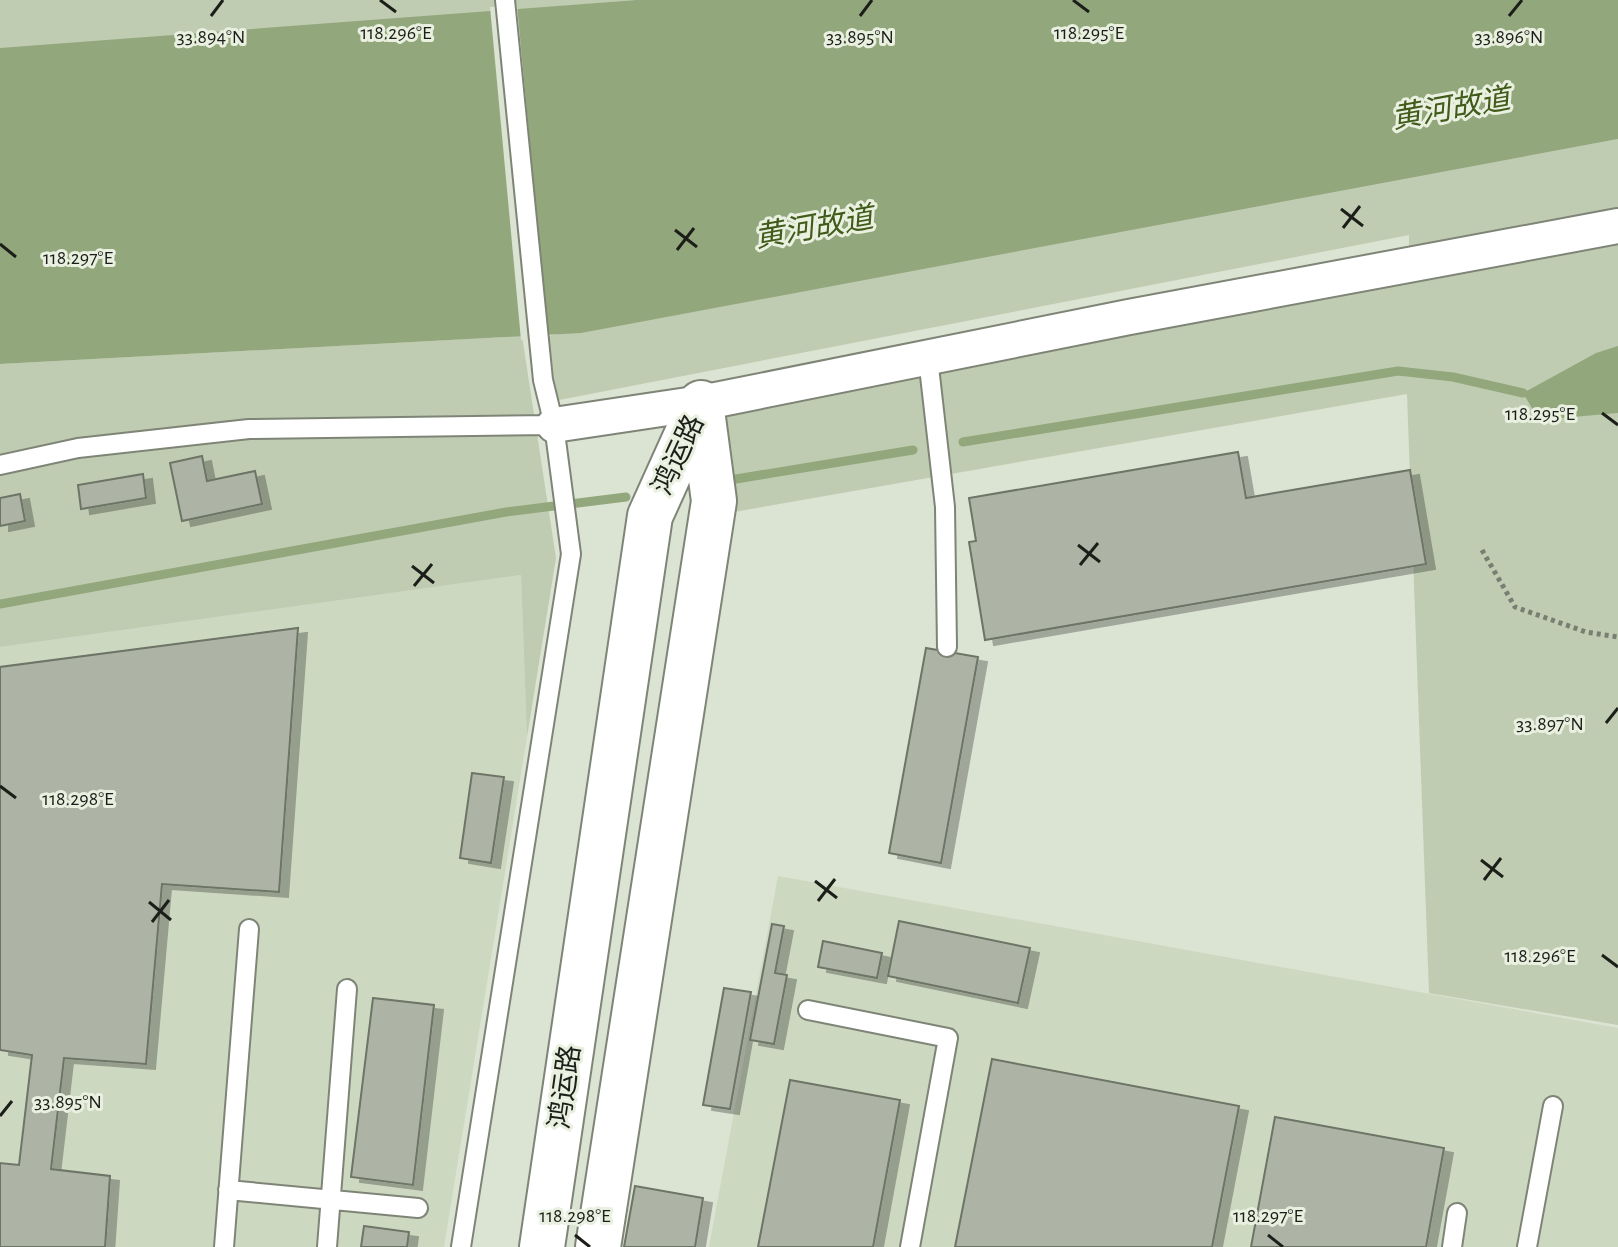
<svg xmlns="http://www.w3.org/2000/svg" width="1618" height="1247" viewBox="0 0 1618 1247" font-family="'Alegreya Sans','Noto Sans SC',sans-serif">
<style>
.built{fill:#cdd8c1}
.green{fill:#bfccb1}
.water{fill:#93a77c}
.pier{fill:#dbe3d3}
.lines{fill:none;stroke-linecap:round;stroke-linejoin:round}
.stream{stroke:#93a77c;stroke-width:9}
.building{fill:#adb4a5;stroke:#6d7466;stroke-width:2;filter:url(#shadow)}
.lane-casing{stroke:#7e8577;stroke-width:22}
.street-casing{stroke:#7e8577;stroke-width:38}
.secondary-casing{stroke:#7e8577;stroke-width:48}
.path{stroke:#797e73;stroke-width:5;stroke-dasharray:4 4;stroke-linecap:butt}
.lane{stroke:#fff;stroke-width:18}
.street{stroke:#fff;stroke-width:34}
.secondary{stroke:#fff;stroke-width:44}
.ticks{fill:none;stroke:#1c1f19;stroke-width:3}
.labels{text-anchor:middle;dominant-baseline:central;stroke-width:6;stroke-linejoin:round;paint-order:stroke}
.street-label{font-size:28px;fill:#1c1f19;stroke:#e9f0e0}
.water-label{font-size:30px;font-style:italic;fill:#415b1a;stroke:#e9f0e0}
.ticks-label{font-size:20px;text-anchor:middle;fill:#1c1f19;stroke:#e9f0e0;stroke-width:6;stroke-linejoin:round;paint-order:stroke}
</style>
<defs>
<filter id="shadow"><feDropShadow dx="9" dy="5" stdDeviation="0" flood-color="#0004"/></filter>
</defs>
<rect width="100%" height="100%" fill="#dbe3d3"/>
<path class="built" d="M521,575L527,737L444,1247H0V647Z
M778,876L1618,1028V1247H709Z"/>
<path class="green" d="M0,0H636L0,51Z
M1618,139V1025L1429,993L1407,394L734,512L716,413L1409,275V235L554,401L548,336Z
M522,336L556,558L527,737L521,575L0,647V364Z"/>
<path class="water" d="M636,0H1618V139L581,333L0,364V48Z
M1618,346V413L1539,420L1523,393L1596,353Z"/>
<path class="pier" d="M517,5L548,339L521,340L490,7Z"/>
<g class="lines">
<path class="stream" d="M963,442L1398,371L1453,377L1523,393
M730,480L913,450
M0,604L506,512L626,497"/>
</g>
<path class="building" d="M1238,452L1246,498L1410,470L1426,564L985,640L969,542L976,541L969,498Z
M202,456L207,481L255,471L262,504L182,521L170,463Z
M143,474L146,498L81,509L78,485Z
M20,494L25,521L0,526V498Z
M298,628L279,892L162,884L146,1064L64,1058L51,1169L110,1176L105,1247H0V1163L19,1165L32,1055L0,1050V667Z
M926,648L978,657L941,863L889,853Z
M472,773L504,777L491,863L460,858Z
M899,921L1030,948L1018,1003L888,976Z
M772,924L784,926L775,973L787,975L774,1044L750,1040Z
M823,941L882,953L877,978L818,967Z
M724,988L751,992L730,1109L703,1105Z
M373,998L434,1005L413,1185L351,1177Z
M992,1059L1239,1106L1212,1247H955Z
M790,1080L900,1100L873,1247H758Z
M1275,1117L1444,1148L1426,1247H1251Z
M635,1186L703,1198L695,1247H624Z
M364,1226L409,1232L407,1247H361Z"/>
<g class="lines">
<g class="lane-casing">
<path id="lane" d="M928,358L945,507L947,647
M0,465L78,448L249,429L554,425
M808,1010L948,1038L910,1247
M228,1190L418,1208
M224,1247L249,929
M327,1247L347,989
M461,1247L571,554L554,425L543,380L505,0
M1452,1247L1457,1213
M1527,1247L1553,1106"/>
</g>
<g class="street-casing">
<path id="street" d="M554,425L701,403L1129,317L1618,226"/>
</g>
<g class="secondary-casing">
<path id="secondary" d="M542,1247L650,516L701,403
M598,1247L714,501L701,403"/>
</g>
<path class="path" d="M1482,550L1515,607L1586,632L1618,637"/>
<use href="#lane" class="lane"/>
<use href="#street" class="street"/>
<use href="#secondary" class="secondary"/>
</g>
<path class="ticks" d="M380,0L396,12M1073,0L1089,12M211,16L223,0M860,16L872,0M1509,16L1522,0M1341,209L1363,226M1343,228L1360,206M675,230L697,247M0,244L16,257M677,250L694,228M1602,413L1618,425M1078,545L1100,562M1080,565L1098,543M412,566L434,583M414,586L432,564M1606,723L1618,708M0,786L16,798M1481,860L1503,877M1484,880L1501,858M815,881L837,898M818,901L835,879M149,902L171,920M152,922L169,900M1602,955L1618,967M0,1116L12,1101M575,1235L590,1247M1268,1235L1283,1247"/>
<g class="labels">
<g class="street-label">
<text transform="translate(679 455) rotate(-65)">鸿运路</text>
<text transform="translate(566 1087) rotate(-82)">鸿运路</text>
</g>
<g class="water-label">
<text transform="translate(1451 109) rotate(-10)">黄河故道</text>
<text transform="translate(814 228) rotate(-10)">黄河故道</text>
</g>
</g>
<g class="ticks-label">
<text x="396" y="39">118.296°E</text>
<text x="1089" y="39">118.295°E</text>
<text x="211" y="43">33.894°N</text>
<text x="860" y="43">33.895°N</text>
<text x="1509" y="43">33.896°N</text>
<text x="78" y="264">118.297°E</text>
<text x="1540" y="420">118.295°E</text>
<text x="1550" y="730">33.897°N</text>
<text x="78" y="805">118.298°E</text>
<text x="1540" y="962">118.296°E</text>
<text x="68" y="1108">33.895°N</text>
<text x="575" y="1222">118.298°E</text>
<text x="1268" y="1222">118.297°E</text>
</g>
</svg>
